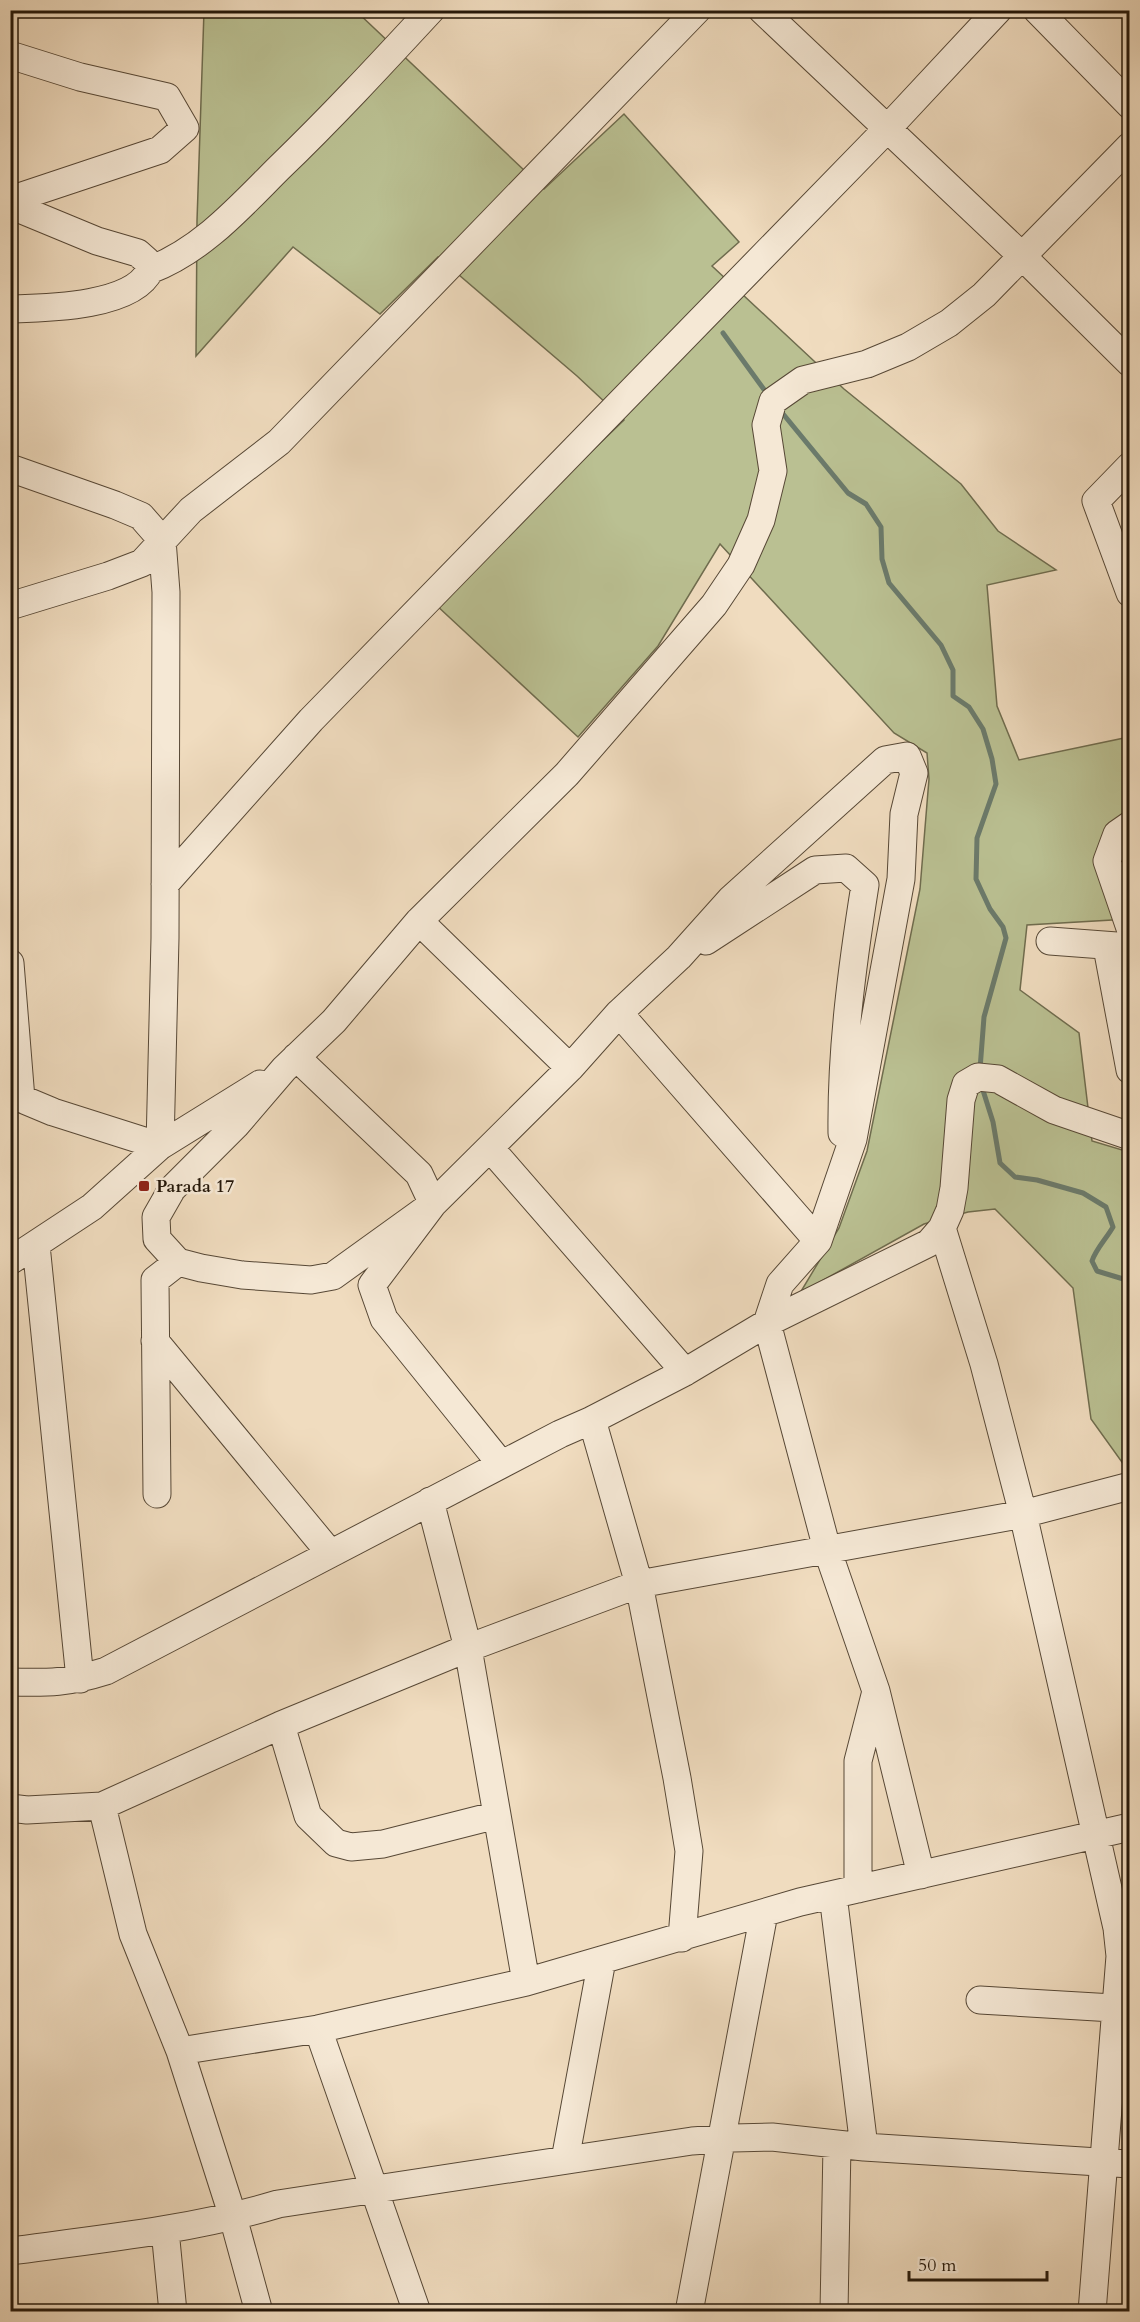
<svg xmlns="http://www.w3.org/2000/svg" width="1140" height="2322" viewBox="0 0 1140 2322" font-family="Cardo,serif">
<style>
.green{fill:#bac092;stroke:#6f6c4e;stroke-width:1.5}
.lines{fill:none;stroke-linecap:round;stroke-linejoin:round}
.stream{stroke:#6b7a6b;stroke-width:5}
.minor-casing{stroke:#574836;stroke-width:29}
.minor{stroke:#f5e8d5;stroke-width:27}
.poi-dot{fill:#8f2418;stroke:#f5e8d5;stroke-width:2}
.labels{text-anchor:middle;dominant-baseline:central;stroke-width:5;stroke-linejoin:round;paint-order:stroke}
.poi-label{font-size:18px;font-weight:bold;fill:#241709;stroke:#f5e8d5;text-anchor:start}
</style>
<rect width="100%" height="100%" fill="#f0dcbf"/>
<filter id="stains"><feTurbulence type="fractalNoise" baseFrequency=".00333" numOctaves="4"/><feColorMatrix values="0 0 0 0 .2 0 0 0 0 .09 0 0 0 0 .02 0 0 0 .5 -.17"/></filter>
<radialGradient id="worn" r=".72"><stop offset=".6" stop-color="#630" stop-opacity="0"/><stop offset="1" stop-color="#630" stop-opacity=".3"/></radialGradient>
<path class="green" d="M204,11H356L544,189L624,114L739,242L712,266L844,389L961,484L998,531L1056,570L987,585L997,706L1019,760L1129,737V919L1027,925L1020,990L1079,1033L1092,1141L1129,1152V1472L1091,1419L1073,1288L995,1209L968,1212L924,1224L800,1293L839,1228L867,1151L920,889L929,779L927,753L894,733L720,544L658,646L578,737L434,603L624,420L577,376L438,257L380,314L293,247L196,356L197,221Z"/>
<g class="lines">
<path class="stream" d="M723,333L768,395
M779,409L848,493L866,504L881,527L882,559L889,583L941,645L953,670V696L969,707L983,729L992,759L996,784L977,838L976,879L990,909L1003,927L1006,938L984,1017L980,1069
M981,1084L993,1122L1000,1163L1015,1177L1037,1180L1083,1193L1106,1207L1113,1227C1106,1239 1096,1249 1092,1261L1097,1271L1130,1281"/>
<g class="minor-casing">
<path id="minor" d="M762,10L1023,257L1130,363
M1037,10L1130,105
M10,55L80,77L167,97L185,128L160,150L10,200
M10,205L97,241L138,253L147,261L150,270C133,307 46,308 10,309
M150,270C202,250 239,208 278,169C331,118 381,64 431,10
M1130,466L1096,501L1130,593
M10,468L115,505L141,516L162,540L166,592L165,938L160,1146
M10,606L108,576L142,563L191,510L279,442L697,10
M1130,825L1117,834L1107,861L1130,928
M165,884L311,720L886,130L998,10
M419,921L570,1068
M706,941L815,870L846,868L865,885C852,967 841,1049 842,1133
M1050,941L1130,947
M1107,947L1130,1070
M10,963L21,1099
M619,1013L818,1241
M296,1057L419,1174L433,1204L372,1285L384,1319L501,1464
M10,1094L53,1112L160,1146
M490,1148L685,1372
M942,1228L984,1364L1023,1514L1117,1928L1120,1956L1092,2312
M36,1245L80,1679
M10,1261L92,1207L160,1146L260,1084
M155,1341L330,1553
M592,1420L639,1584L677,1778L689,1851L682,1938
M157,1494L155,1280L178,1262
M430,1501L468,1648L526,1982
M10,1682C49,1683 68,1683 106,1671L560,1434L592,1420L685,1372L767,1323L929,1243L942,1228L950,1210L954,1188L961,1100L966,1084L978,1077L998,1079L1054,1110L1130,1136
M281,1725L308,1816L336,1843L351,1847L383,1844L497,1815
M102,1806L133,1934L180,2051L233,2217L259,2312
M10,1808L27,1810L102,1806L281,1725L468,1648L639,1584L1023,1514L1130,1486
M921,1875L876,1691L827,1549L767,1323L780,1284L818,1241L853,1139L901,879L904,814L914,773L907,756L885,760L731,899L679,957L619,1013L570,1068L433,1204L333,1276L311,1280L242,1275L201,1268L178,1262L157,1239L156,1217L172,1189L236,1125L284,1069L334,1021L419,921L567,774L714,605L741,565L761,520L773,471L766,425L773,401L803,380L867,364L908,347L949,323L984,295L1130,146
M858,1889V1761L875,1695
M833,1895L864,2147
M980,2000L1130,2009
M318,2029L417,2312
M180,2051L318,2029L526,1982L800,1902L1130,1827
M565,2160L602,1960
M165,2230L173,2312
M10,2251C101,2239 191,2230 278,2204L692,2141L733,2138L772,2137L864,2147L1130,2164
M689,2312L764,1913
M834,2312L837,2144"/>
</g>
<use href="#minor" class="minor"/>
</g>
<rect class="poi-dot" x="138" y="1180" width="12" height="12" rx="3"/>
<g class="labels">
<g class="poi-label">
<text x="156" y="1186">Parada 17</text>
</g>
</g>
<rect width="1140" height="2322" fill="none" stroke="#f0dcbf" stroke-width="36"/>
<rect x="12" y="12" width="1116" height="2298" fill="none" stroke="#241709" stroke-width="3"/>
<rect x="18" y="18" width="1104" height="2286" fill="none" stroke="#241709" stroke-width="1.5"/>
<path d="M909 2271v9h138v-9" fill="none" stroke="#241709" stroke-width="3"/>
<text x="918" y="2271" font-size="18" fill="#241709" stroke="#f5e8d5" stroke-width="4.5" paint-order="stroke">50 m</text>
<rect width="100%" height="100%" filter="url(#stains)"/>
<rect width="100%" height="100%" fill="url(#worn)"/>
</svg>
